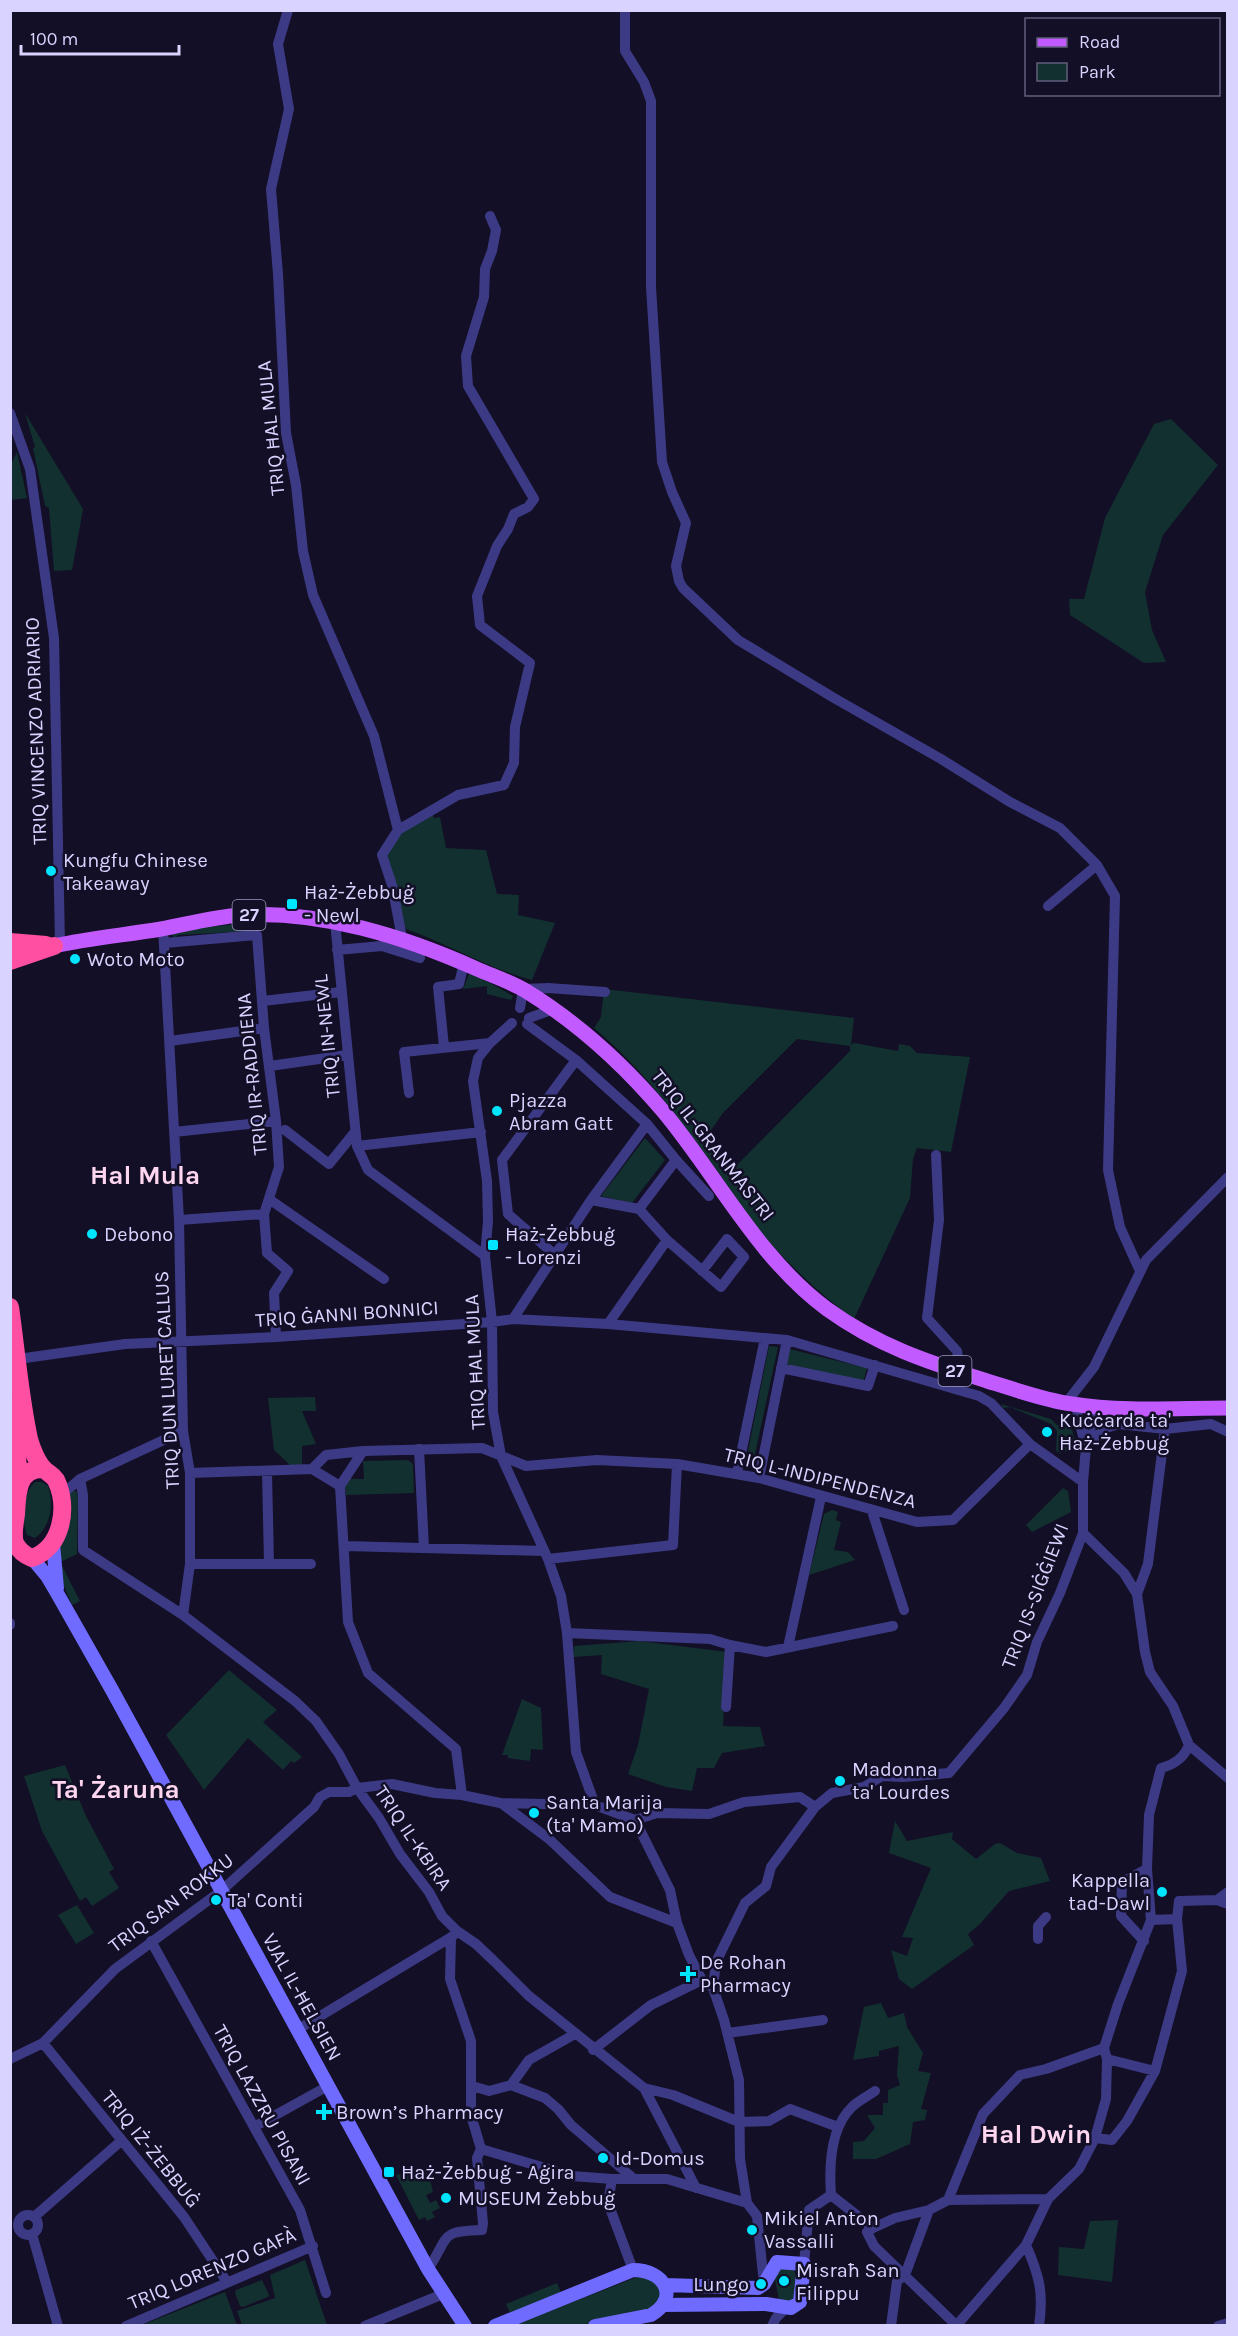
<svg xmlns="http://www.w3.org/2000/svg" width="1238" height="2336" viewBox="0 0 1238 2336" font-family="Karla,sans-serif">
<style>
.green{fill:#12302f;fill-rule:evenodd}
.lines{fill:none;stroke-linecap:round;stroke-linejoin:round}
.street{stroke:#3d3a85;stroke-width:10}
.secondary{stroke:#6f6bff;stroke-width:14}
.primary{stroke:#c25bff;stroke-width:15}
.highway{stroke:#ff4fa3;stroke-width:18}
.poi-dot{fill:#00e5ff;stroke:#130f26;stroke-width:2}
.labels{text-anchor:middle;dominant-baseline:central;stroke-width:5;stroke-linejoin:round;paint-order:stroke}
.shield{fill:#130f26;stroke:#9e99be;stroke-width:1.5}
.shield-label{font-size:18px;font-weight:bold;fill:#d9d4ff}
.street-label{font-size:20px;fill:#d9d4ff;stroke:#130f26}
.poi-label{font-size:20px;fill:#d9d4ff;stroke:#130f26;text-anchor:start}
.district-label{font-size:26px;font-weight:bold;fill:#ffd6f0;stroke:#130f26}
</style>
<rect width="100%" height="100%" fill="#130f26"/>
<path class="green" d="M25,413L83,509L72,570L54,571L49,508L45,506L33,448L35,447Z
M1171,419L1218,465L1163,535L1145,592L1152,630L1166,662L1144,663L1070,615L1069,599H1084L1105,518L1154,424Z
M17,452L27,498L11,500V464Z
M432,812L434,818L440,817L446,848L486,850L497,894L519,895L518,915L555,923L532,980C488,969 449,944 406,929C400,915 383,867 388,853C395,834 416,823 432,812Z
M251,923L252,931L178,935L175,938L170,933L174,930Z
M469,974H474L513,996L511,1000L487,994V986L463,989Z
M604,989L854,1018L851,1045L854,1043L898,1051L899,1044L910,1046L917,1053L970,1057L951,1152L917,1148L913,1159L910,1198L854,1319C818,1293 787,1263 758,1229C743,1210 730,1189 716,1169C680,1119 642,1068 594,1028L601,1017ZM797,1039L850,1046V1051L728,1174L704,1140L723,1113Z
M645,1138L665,1160L632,1203L601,1196Z
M769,1346L778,1347L752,1468L745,1466Z
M789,1349L867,1368L863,1383L786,1365Z
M315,1397L316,1411H302L316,1444L302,1446V1465H290L274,1450L268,1398Z
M1001,1404L1051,1419L1057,1425L1069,1422L1072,1429L1075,1444L1070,1450L1060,1453L1056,1451L1057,1431L1051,1424L1010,1407L1003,1408Z
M408,1460L413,1464L414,1493L346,1495L345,1485L350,1479H364L363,1461Z
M35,1482H42L48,1486C54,1504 51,1527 35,1538L27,1535C21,1519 22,1494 35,1482Z
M1063,1488L1068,1491L1071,1512L1032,1532L1026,1525Z
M73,1490L76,1491L78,1496L77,1554L60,1562L80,1601L72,1605L55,1565L69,1495Z
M832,1510L838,1512L836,1520L841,1522L834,1550L848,1552L855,1560L809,1575L824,1514Z
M640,1641L727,1652L723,1726L760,1727L765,1746L722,1753L714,1768H697L692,1791L666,1787L628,1774L638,1745L649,1689L601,1674L602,1655L573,1657L574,1646Z
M229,1670L277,1710L263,1722L302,1757L294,1763L291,1761L283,1770L248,1738L204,1790L166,1735Z
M522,1699L541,1708L543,1750L531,1749L530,1761L508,1758V1755H502Z
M65,1765L86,1816L114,1869L109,1872L119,1888L92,1906L86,1897L80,1901L42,1831L24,1776Z
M895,1821L907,1841L953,1832L952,1839L976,1859L995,1844L1000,1843L1017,1853L1041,1858L1050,1881L1009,1891L980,1924L968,1934L974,1945L912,1989L899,1979L891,1950L907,1956L913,1938L902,1937L931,1868L889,1853Z
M77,1905L94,1933L76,1944L58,1915Z
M881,2003L888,2018L904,2013L907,2027L923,2053L918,2071L931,2073L921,2109L927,2110L925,2120L913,2122L910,2144L876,2159H853V2142L864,2141L875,2128L867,2115H883V2103H888V2090L900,2085L897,2075L899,2046L879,2051V2056L853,2060L864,2007Z
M427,2167L433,2192L426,2195L430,2203L436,2200L440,2208L432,2212L435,2217L427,2221L425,2217L419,2220L396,2175Z
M1118,2220L1112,2282L1058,2275L1059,2247L1084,2249L1090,2221Z
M305,2260L327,2325H242L237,2311L275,2298L270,2275Z
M793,2268L795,2273L797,2296L792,2302L779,2300L774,2275L776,2269Z
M640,2276H650L663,2293L653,2310L580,2325L511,2326Z
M262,2280L269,2295L268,2297L243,2307L240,2306L235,2293L236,2290Z
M557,2283L562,2295L511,2315L506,2304Z
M225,2292L237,2325H142Z"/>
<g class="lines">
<path class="street" d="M288,10L278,44L289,109L271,189L278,274L286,433L296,485L303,551L313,595L374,736L398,830
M625,10V51L644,82L651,101V287L662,462L672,492L686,523L676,566L679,581L683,588L738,640L834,698L941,759L1010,802L1060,828L1097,865L1115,896L1108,1170L1120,1227L1140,1271
M10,413L30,469L54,638L60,944
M1048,906L1097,865
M335,922L357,1146L368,1170L485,1256
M163,928L179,1220L183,1431L190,1473V1564L183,1615
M402,938L392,885L382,855L398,830L458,795L504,785L514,763L515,727L530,663L480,625L477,596L497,546L508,529L514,514L528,507L534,499L468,386L466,356L484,297L485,269L492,251L496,230L490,216
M165,943L257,935L264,1028L276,1121L279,1167L264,1214L267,1253L288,1271L274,1293L276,1337
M337,950L382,946L420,958
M263,1001L341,992
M520,1008L523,989L548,988L605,992
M529,1018L554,1009
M512,1023L490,1043L478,1058L473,1081L487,1181L488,1221L485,1256L492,1322L493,1412L501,1456L548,1559L561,1596L567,1633L576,1752L595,1805
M527,1024L576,1060L647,1124L676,1160L709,1196
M170,1041L264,1028
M444,1047L438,987L459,984L464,963
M270,1066L347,1055
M409,1093L404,1052L490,1043
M285,1130L329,1164L355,1132
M174,1132L276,1121
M357,1146L481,1132
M936,1155L939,1220L927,1318L957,1351L960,1372
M269,1199L384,1279
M591,1200L639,1209L667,1240L721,1287L744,1257L727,1239L702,1271
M639,1209L676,1160
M179,1220L264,1214
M554,1254L508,1214L502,1160L576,1060
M513,1319L591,1200L647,1124
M608,1324L667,1240
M18,1359L125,1344L276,1337L492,1322L513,1319L608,1324L787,1340L979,1396L991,1403L1030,1444L1083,1482
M781,1368L868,1386L875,1365
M1066,1403L1094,1367L1146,1260L1228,1177
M1075,1405L1085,1444
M1088,1444L1106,1428L1119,1424L1165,1429L1211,1424L1228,1432
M419,1449L424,1548
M312,1469L326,1455L363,1451
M267,1472L269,1564
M190,1473L312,1469L340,1486L363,1451L482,1448L526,1466L597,1460L677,1464L759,1478L917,1522L953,1520L1030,1444
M737,1473L765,1338
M759,1478L787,1340
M80,1479L83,1495V1550L183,1615L295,1701L316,1721L339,1754L357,1788L379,1818L400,1854L429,1892L442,1916L457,1931L476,1944L495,1962L529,1996L644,2088L696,2188
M340,1486L348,1622L368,1673L456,1749L462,1795
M60,1496L80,1479L183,1431
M872,1511L904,1610
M1083,1533L1124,1573L1137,1594L1145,1652L1150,1672L1173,1706L1189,1745L1228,1778
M344,1546L544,1551
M548,1559L673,1545L677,1464
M190,1564H311
M1137,1594L1148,1564L1165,1429
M10,1623V1625
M567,1633L710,1639L730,1645L766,1652L893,1626
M788,1647L821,1497
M726,1707L730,1645
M501,1803L549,1839L610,1897L677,1923
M635,1820L670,1890L677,1923L689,1955L702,1980L713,1988
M1217,1900L1228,1892
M1151,1920L1177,1919
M1038,1939V1926L1046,1917
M151,1941L300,2210L326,2293
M1144,1941L1121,1916L1122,1882L1147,1869
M297,2030L453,1936
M728,2033L823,2020
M43,2043L184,2217L227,2282
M593,2050L651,2005L702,1980
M10,2059L43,2043L115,1969L221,1891L314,1807L320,1797L329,1792H349L357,1788L392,1784L435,1793L462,1795L500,1803L595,1805L635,1820L657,1813L709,1814L744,1802L800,1797L815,1807
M1107,2059L1155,2071
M511,2085L529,2060L575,2034
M472,2086L489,2091L511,2085L545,2098L558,2109L571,2125L634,2179
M644,2088L673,2095L739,2122L769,2121L790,2109L838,2127
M254,2127L328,2086
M1095,2138L1112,2140L1127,2121L1155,2071L1182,1971L1177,1919L1179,1901L1217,1900L1228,1904
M481,2149L572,2176L612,2179H667L747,2203
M612,2179L608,2203L633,2270
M831,2195L873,2228L895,2218L929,2210L948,2200L1048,2199
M831,2195C829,2167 830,2128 852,2107C858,2101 868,2096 875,2091
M948,2200L983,2114L1020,2075L1046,2069L1104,2048
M18 2225a10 10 0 1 1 20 0a10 10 0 1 1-20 0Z
M34,2217L121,2141
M873,2228L867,2232L874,2246L956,2325
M32,2234L58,2326
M1026,2245C1039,2275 1044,2292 1039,2326
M804,2264L809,2210L831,2195
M428,2269C450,2236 439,2231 482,2230L483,2223L477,2158L481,2149L471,2115V2041L450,1979L451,1938
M764,2284L757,2216L747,2203L740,2159L739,2080L724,2020L713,1988L716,1962L745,1903L766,1886L771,1867L815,1807L832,1793L864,1787L882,1776L903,1777L949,1773L1004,1708L1027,1675L1037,1642L1060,1593L1083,1533V1482L1086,1447L1096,1407
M126,2326L313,2246
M365,2326L443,2294
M772,2326L776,2318L786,2308
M891,2326L897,2281L905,2275L929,2210
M956,2326L1026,2245L1048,2199L1079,2169L1095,2138L1106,2099L1107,2059L1104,2048L1118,2004L1151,1920L1147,1869L1149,1815L1161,1768C1173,1765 1184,1758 1189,1745
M1218,2326L1228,2323"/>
<path class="secondary" d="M53,1543L57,1588
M32,1558L47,1576L57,1593L112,1690L428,2269L465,2326
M663,2305L766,2304L791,2308L800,2302L804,2264L777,2262L764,2284L758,2288L665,2285
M495,2326L633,2270C665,2270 680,2298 651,2315L595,2326"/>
<path class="primary" d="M54,946C89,938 125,935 161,929C188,924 213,917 241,915C323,911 403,936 477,969C493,976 511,982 526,991C578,1023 624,1065 663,1111C718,1177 757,1257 827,1309C878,1346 928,1362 987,1381C1014,1389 1043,1400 1072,1404C1123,1412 1176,1408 1228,1408"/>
<path class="highway" d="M10,942L46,945
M10,961L54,946
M10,1307C16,1349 20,1398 29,1439C31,1447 37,1462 43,1468C47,1473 52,1474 56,1480C69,1507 62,1548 32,1558C24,1555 19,1551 15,1543C12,1534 15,1523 16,1514C17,1495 17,1468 43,1469
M10,1403L20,1482"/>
</g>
<g class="poi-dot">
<circle cx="51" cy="871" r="6"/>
<rect x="286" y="898" width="12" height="12" rx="3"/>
<circle cx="75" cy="959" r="6"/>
<circle cx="497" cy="1111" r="6"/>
<circle cx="92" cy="1234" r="6"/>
<rect x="487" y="1239" width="12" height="12" rx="3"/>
<circle cx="1047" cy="1432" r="6"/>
<circle cx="840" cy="1781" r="6"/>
<circle cx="534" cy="1813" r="6"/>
<circle cx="1162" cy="1892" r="6"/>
<circle cx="216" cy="1900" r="6"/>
<path d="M685 1965h6v6h6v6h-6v6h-6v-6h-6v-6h6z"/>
<path d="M321 2103h6v6h6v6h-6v6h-6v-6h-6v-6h6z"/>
<circle cx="603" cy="2158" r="6"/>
<rect x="383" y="2166" width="12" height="12" rx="3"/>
<circle cx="446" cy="2198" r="6"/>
<circle cx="752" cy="2230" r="6"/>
<circle cx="784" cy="2281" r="6"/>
<circle cx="761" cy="2284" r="6"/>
</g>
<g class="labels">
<g class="shield">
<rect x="232.5" y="900" width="33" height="30" rx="4.5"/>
<rect x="938.5" y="1356" width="33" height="30" rx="4.5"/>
</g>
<g class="shield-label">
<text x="249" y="915">27</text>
<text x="955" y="1371">27</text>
</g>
<g class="street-label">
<text transform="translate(271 428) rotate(-96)">TRIQ ĦAL MULA</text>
<text transform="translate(36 731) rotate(-92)">TRIQ VINCENZO ADRIARIO</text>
<text transform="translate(327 1036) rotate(-96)">TRIQ IN-NEWL</text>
<text transform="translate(252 1074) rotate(-96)">TRIQ IR-RADDIENA</text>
<text transform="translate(713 1145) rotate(52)">TRIQ IL-GRANMASTRI</text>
<text transform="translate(347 1314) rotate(-4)">TRIQ ĠANNI BONNICI</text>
<text transform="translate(475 1362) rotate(-93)">TRIQ ĦAL MULA</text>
<text transform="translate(167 1380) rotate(-93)">TRIQ DUN LURET CALLUS</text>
<text transform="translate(820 1478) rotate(14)">TRIQ L-INDIPENDENZA</text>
<text transform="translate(1035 1596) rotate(-69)">TRIQ IS-SIĠĠIEWI</text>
<text transform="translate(413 1838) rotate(56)">TRIQ IL-KBIRA</text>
<text transform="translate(171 1903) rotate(-37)">TRIQ SAN ROKKU</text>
<text transform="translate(302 1997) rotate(61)">VJAL IL-ĦELSIEN</text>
<text transform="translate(262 2105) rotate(61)">TRIQ LAZZRU PISANI</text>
<text transform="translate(151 2149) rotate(51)">TRIQ IŻ-ŻEBBUĠ</text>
<text transform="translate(212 2269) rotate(-23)">TRIQ LORENZO GAFÀ</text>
</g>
<g class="poi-label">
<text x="63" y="860">Kungfu Chinese<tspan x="63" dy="23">Takeaway</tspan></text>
<text x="304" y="892">Ħaż-Żebbuġ<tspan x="304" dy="23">- Newl</tspan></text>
<text x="87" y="959">Woto Moto</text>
<text x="509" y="1100">Pjazza<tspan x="509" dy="23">Abram Gatt</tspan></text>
<text x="104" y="1234">Debono</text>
<text x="505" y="1234">Ħaż-Żebbuġ<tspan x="505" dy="23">- Lorenzi</tspan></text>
<text x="1059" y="1420">Kuċċarda ta'<tspan x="1059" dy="23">Ħaż-Żebbuġ</tspan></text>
<text x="852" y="1769">Madonna<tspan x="852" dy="23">ta' Lourdes</tspan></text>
<text x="546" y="1802">Santa Marija<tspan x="546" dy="23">(ta' Mamo)</tspan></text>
<text x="1150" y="1880" text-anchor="end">Kappella<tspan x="1150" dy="23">tad-Dawl</tspan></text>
<text x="228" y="1900">Ta' Conti</text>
<text x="700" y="1962">De Rohan<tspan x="700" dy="23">Pharmacy</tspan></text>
<text x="336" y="2112">Brown’s Pharmacy</text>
<text x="615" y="2158">Id-Domus</text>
<text x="401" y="2172">Ħaż-Żebbuġ - Aġira</text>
<text x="458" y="2198">MUSEUM Żebbuġ</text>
<text x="764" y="2218">Mikiel Anton<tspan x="764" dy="23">Vassalli</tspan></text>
<text x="796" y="2270">Misraħ San<tspan x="796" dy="23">Filippu</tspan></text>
<text x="749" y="2284" text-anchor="end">Lungo</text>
</g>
<g class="district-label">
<text x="145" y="1175">Ħal Mula</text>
<text x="116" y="1789">Ta' Żaruna</text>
<text x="1036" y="2134">Ħal Dwin</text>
</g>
</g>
<rect width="1238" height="2336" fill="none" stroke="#d9d4ff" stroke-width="24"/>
<rect x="1025" y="18" width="195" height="78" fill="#130f26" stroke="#625e7d" stroke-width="1.5"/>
<rect x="1037" y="38" width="30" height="9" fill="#c25bff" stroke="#625e7d" stroke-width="1.5"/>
<text x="1079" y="48" font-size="18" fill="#d9d4ff">Road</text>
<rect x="1037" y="63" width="30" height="18" fill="#12302f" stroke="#625e7d" stroke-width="1.5"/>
<text x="1079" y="78" font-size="18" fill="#d9d4ff">Park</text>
<path d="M21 45v9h158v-9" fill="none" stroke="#d9d4ff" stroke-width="3"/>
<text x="30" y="45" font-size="18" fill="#d9d4ff" stroke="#130f26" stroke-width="4.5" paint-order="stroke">100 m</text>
</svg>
